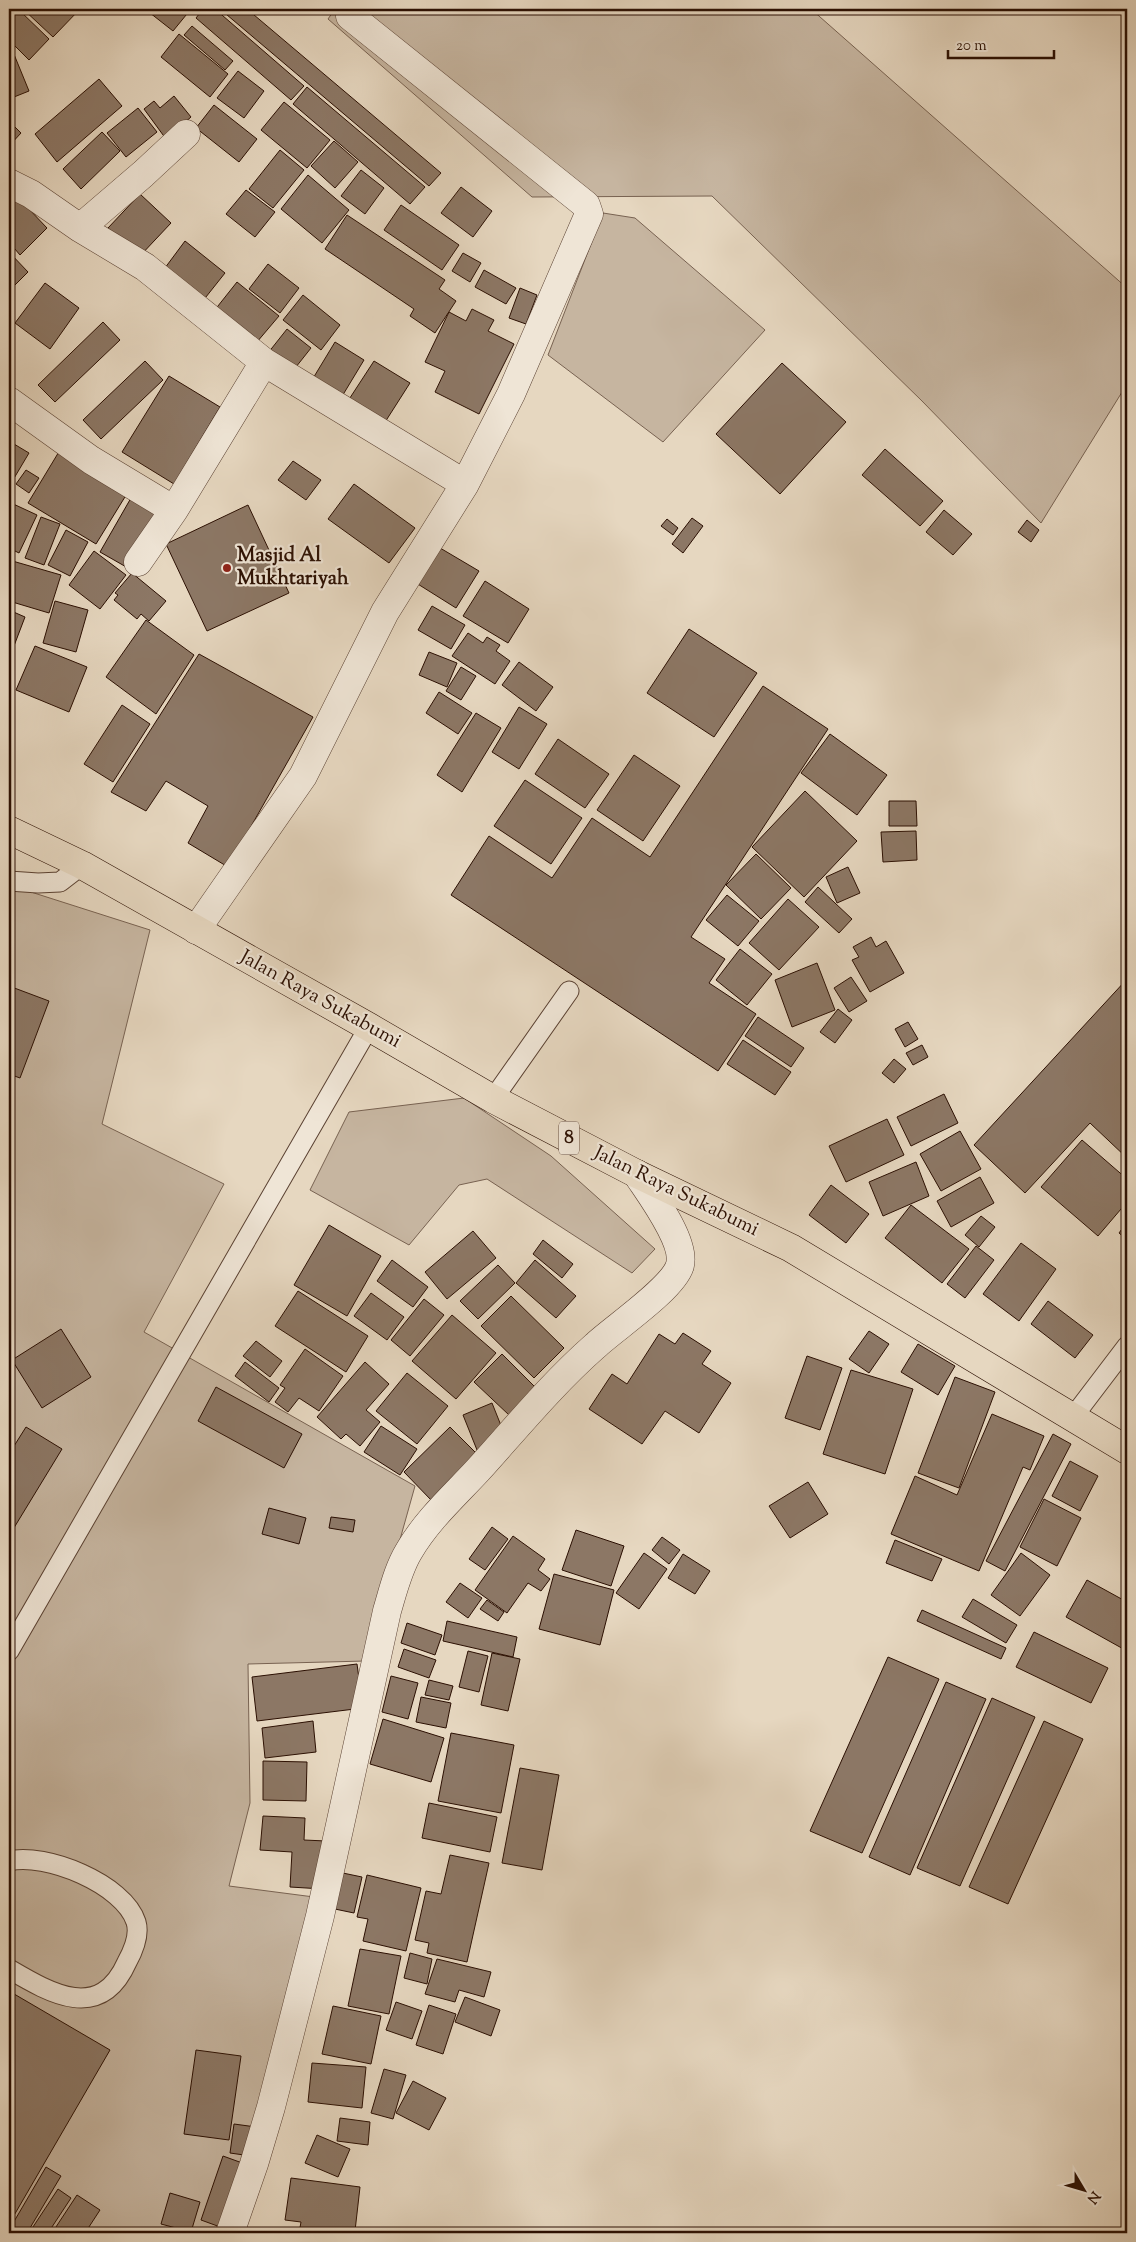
<svg xmlns="http://www.w3.org/2000/svg" width="1136" height="2242" viewBox="0 0 1136 2242" font-family="'Sorts Mill Goudy',serif">
<style>
.green{fill:#c6b5a0;stroke:#786251}
.building{fill:#8c7765;stroke:#2b0f02}
.lines{fill:none;stroke-linecap:round;stroke-linejoin:round}
.lane-casing{stroke:#5a4132;stroke-width:21}
.street-casing{stroke:#5a4132;stroke-width:29}
.highway-casing{stroke:#2b0f02;stroke-width:29}
.lane{stroke:#efe5d6;stroke-width:19}
.street{stroke:#efe5d6;stroke-width:28}
.highway{stroke:#e6d7c0;stroke-width:28}
.poi-dot{fill:#8f2418;stroke:#efe5d6;stroke-width:2}
.labels{text-anchor:middle;dominant-baseline:central;stroke-width:4.5;stroke-linejoin:round;paint-order:stroke}
.shield{fill:#efe5d6;stroke:#664f42;stroke-width:1}
.shield-label{font-size:19px;font-weight:bold;fill:#2b0f02}
.poi-label{font-size:20px;font-weight:bold;fill:#2b0f02;stroke:#efe5d6;text-anchor:start}
.street-label{font-size:20px;fill:#2b0f02;stroke:#efe5d6}
</style>
<rect width="100%" height="100%" fill="#e6d7c0"/>
<filter id="stains"><feTurbulence type="fractalNoise" baseFrequency=".004" numOctaves="4"/><feColorMatrix values="0 0 0 0 .2 0 0 0 0 .09 0 0 0 0 .02 0 0 0 .5 -.17"/></filter>
<radialGradient id="worn" r=".72"><stop offset=".6" stop-color="#630" stop-opacity="0"/><stop offset="1" stop-color="#630" stop-opacity=".3"/></radialGradient>
<path class="green" d="M335,9H811L1127,288V384L1041,523L922,401L712,196L532,197L328,19Z
M603,213L635,218L765,330L663,442L548,355Z
M9,885L150,930L102,1124L224,1184L144,1332L415,1486L366,1661L248,1664L250,1803L229,1886L314,1897L261,2169L219,2220L215,2233H9Z
M464,1098L551,1156L655,1249L632,1273L487,1179L459,1185L409,1245L310,1190L349,1112Z"/>
<path class="building" d="M9,9H18L49,39L29,60L9,40Z
M23,9H80L53,37Z
M145,9H191L173,31Z
M203,9H215L304,86L291,100L196,18Z
M220,9H247L441,173L429,186Z
M192,26L233,61L225,70L184,35Z
M179,34L228,74L210,97L161,57Z
M11,47L29,91L9,99V48Z
M238,71L264,91L244,118L217,98Z
M99,79L122,106L57,162L35,134Z
M307,87L425,187L410,204L293,104Z
M174,96L191,117L166,139L144,109L154,101L160,108Z
M284,102L330,140L307,168L261,130Z
M214,105L257,139L239,162L196,128Z
M138,108L157,132L126,157L107,133Z
M9,121L21,133L9,146Z
M102,132L120,151L81,189L63,169Z
M334,141L358,162L335,188L311,166Z
M280,150L304,170L273,208L249,189Z
M361,170L384,188L365,214L341,196Z
M308,175L349,210L322,243L281,209Z
M461,187L492,211L473,237L441,213Z
M9,188L47,228L20,255L9,242Z
M246,190L275,212L255,237L226,214Z
M140,194L171,223L139,257L108,228Z
M401,205L459,245L442,270L384,230Z
M347,215L445,280L439,289L456,301L435,333L410,316L414,309L325,249Z
M185,241L225,273L198,307L159,276Z
M9,252L28,272L9,291Z
M463,253L481,263L470,282L452,271Z
M268,264L299,288L280,313L249,289Z
M484,270L516,288L506,304L475,287Z
M237,282L279,316L251,349L210,316Z
M45,283L79,308L50,349L15,323Z
M520,288L537,295L526,324L509,318Z
M303,295L340,325L321,350L283,320Z
M472,309L494,320L488,331L514,344L479,414L435,392L445,371L425,362L449,312L466,321Z
M103,322L120,340L55,402L38,385Z
M287,329L311,348L292,372L268,353Z
M335,342L364,360L341,398L312,380Z
M145,361L163,380L101,439L83,420Z
M374,361L410,383L380,430L344,407Z
M782,363L846,422L780,494L716,434Z
M169,376L220,407L174,484L122,452Z
M9,441L29,453L10,485L9,484Z
M885,449L943,501L920,526L862,475Z
M60,450L128,492L96,544L28,503Z
M293,461L321,480L306,500L278,480Z
M26,470L39,478L29,493L16,484Z
M354,484L415,528L389,563L328,519Z
M135,491L163,508L128,568L100,552Z
M9,502L37,515L19,553L9,548Z
M248,505L289,593L207,631L166,544Z
M944,510L972,534L953,555L926,532Z
M41,517L60,524L44,565L25,558Z
M692,518L703,526L683,553L672,544Z
M667,519L678,528L673,535L661,526Z
M1027,520L1039,530L1031,542L1018,532Z
M66,530L88,542L70,576L48,565Z
M435,545L479,571L456,608L413,581Z
M94,551L126,575L100,609L69,585Z
M9,560L61,575L49,613L9,601Z
M132,573L166,601L149,621L141,614L137,619L114,600L118,595L115,593Z
M485,581L529,609L508,643L463,616Z
M55,601L88,610L76,652L43,643Z
M432,606L465,625L451,649L418,630Z
M9,610L25,617L9,659Z
M146,620L194,655L156,714L106,677Z
M689,629L757,673L714,737L647,693Z
M468,633L483,643L487,637L500,645L496,651L510,661L495,684L452,656Z
M35,646L87,667L69,712L16,690Z
M429,652L457,663L447,687L419,675Z
M199,654L313,717L228,867L188,843L208,806L166,781L146,811L111,792Z
M519,662L553,687L536,711L502,685Z
M461,667L476,676L461,700L446,691Z
M763,686L828,729L691,937L725,959L709,983L756,1014L718,1071L451,895L489,836L552,878L592,818L650,857Z
M439,692L472,713L458,734L426,713Z
M122,705L150,724L113,782L84,764Z
M519,707L547,724L519,769L492,752Z
M476,713L501,728L462,792L437,775Z
M830,734L887,775L857,815L801,773Z
M558,739L609,774L585,808L535,774Z
M634,755L680,786L643,841L597,810Z
M525,780L582,818L551,864L494,826Z
M805,791L857,841L804,897L752,847Z
M889,801H916L917,826H889Z
M916,831L917,860L883,862L881,832Z
M756,854L791,888L761,919L726,885Z
M848,867L860,893L837,903L826,877Z
M818,887L852,919L839,933L805,902Z
M727,895L759,921L738,946L706,920Z
M788,899L819,927L779,970L749,943Z
M871,937L876,947L886,941L904,973L870,992L852,960L859,957L853,947Z
M740,949L772,974L747,1005L716,980Z
M817,963L835,1010L792,1027L775,980Z
M851,977L867,1001L849,1012L834,988Z
M1127,979V1158L1090,1123L1025,1193L974,1145Z
M9,986L49,1001L20,1078L9,1074Z
M838,1009L852,1020L835,1043L820,1032Z
M758,1017L804,1048L791,1067L745,1036Z
M908,1022L918,1039L905,1047L895,1029Z
M743,1040L791,1072L775,1095L727,1064Z
M922,1045L928,1057L913,1065L906,1053Z
M894,1059L906,1069L894,1083L882,1073Z
M944,1094L958,1123L911,1146L897,1117Z
M887,1119L904,1155L846,1182L829,1146Z
M960,1131L981,1169L941,1191L920,1154Z
M1082,1140L1127,1179V1202L1098,1236L1041,1187Z
M916,1162L929,1196L883,1216L869,1182Z
M980,1177L994,1203L951,1227L937,1201Z
M831,1185L869,1214L846,1243L809,1215Z
M911,1205L969,1249L942,1283L885,1238Z
M981,1216L995,1227L979,1247L965,1235Z
M1127,1222V1240L1119,1233Z
M329,1225L381,1256L347,1316L294,1285Z
M473,1231L496,1258L447,1299L425,1272Z
M543,1240L573,1264L562,1278L533,1254Z
M1021,1243L1056,1269L1019,1321L983,1294Z
M976,1246L994,1260L965,1298L947,1284Z
M392,1260L428,1287L413,1307L377,1281Z
M535,1260L576,1296L556,1318L516,1283Z
M498,1265L515,1283L478,1319L460,1301Z
M298,1291L368,1336L346,1372L275,1326Z
M371,1293L404,1317L387,1340L354,1316Z
M511,1296L564,1348L534,1378L481,1326Z
M424,1299L444,1315L410,1356L391,1340Z
M1048,1301L1093,1335L1075,1358L1031,1324Z
M452,1315L496,1353L456,1399L412,1361Z
M61,1329L91,1377L42,1408L12,1360Z
M869,1331L889,1344L869,1373L849,1359Z
M683,1333L711,1351L702,1364L731,1383L699,1433L665,1411L642,1444L589,1409L612,1374L627,1384L659,1334L675,1344Z
M256,1341L282,1361L270,1377L243,1356Z
M918,1344L955,1366L938,1395L901,1372Z
M305,1349L343,1376L319,1411L299,1398L288,1412L275,1402L285,1388L280,1385Z
M502,1354L535,1387L509,1415L474,1382Z
M807,1356L842,1368L820,1430L785,1418Z
M245,1362L279,1388L269,1402L235,1376Z
M365,1362L389,1384L366,1410L380,1422L360,1446L346,1434L341,1439L317,1417Z
M851,1370L913,1389L885,1474L823,1454Z
M407,1373L448,1406L417,1444L376,1411Z
M955,1377L995,1392L959,1488L918,1473Z
M216,1387L302,1434L284,1468L198,1421Z
M492,1403L506,1438L477,1450L463,1415Z
M992,1414L1044,1436L1030,1470L1023,1467L979,1571L891,1534L915,1476L957,1495Z
M381,1426L417,1449L400,1475L364,1452Z
M26,1427L62,1449L9,1536V1454Z
M450,1427L479,1456L432,1501L404,1472Z
M1053,1434L1071,1444L1005,1571L986,1561Z
M1070,1461L1098,1476L1080,1511L1052,1496Z
M808,1482L828,1514L790,1538L769,1506Z
M1044,1499L1081,1518L1057,1566L1020,1547Z
M269,1508L306,1518L299,1544L262,1534Z
M331,1517L355,1520L353,1532L329,1528Z
M492,1527L508,1539L485,1570L469,1559Z
M576,1530L624,1546L611,1586L562,1570Z
M513,1536L545,1559L538,1570L550,1579L541,1591L528,1583L507,1613L475,1590Z
M662,1537L680,1550L669,1564L652,1550Z
M895,1540L942,1559L932,1581L886,1563Z
M644,1553L667,1569L639,1609L616,1593Z
M1021,1553L1050,1575L1020,1616L991,1595Z
M683,1554L710,1571L695,1594L668,1578Z
M554,1574L614,1590L600,1645L539,1629Z
M1087,1580L1127,1602V1651L1066,1617Z
M460,1583L482,1598L468,1618L446,1602Z
M973,1599L1017,1625L1006,1643L962,1617Z
M487,1600L504,1612L498,1621L480,1609Z
M922,1610L1006,1648L1001,1659L917,1621Z
M447,1621L517,1637L513,1657L443,1641Z
M407,1623L442,1635L435,1655L401,1643Z
M1034,1632L1108,1668L1091,1703L1016,1667Z
M404,1649L436,1660L429,1678L398,1667Z
M468,1651L488,1656L479,1692L459,1687Z
M492,1653L520,1659L508,1711L481,1705Z
M888,1657L939,1679L862,1853L810,1831Z
M357,1664L363,1708L257,1721L252,1677Z
M391,1676L418,1683L408,1719L382,1712Z
M429,1680L453,1686L449,1700L425,1695Z
M946,1682L986,1699L910,1875L869,1857Z
M421,1697L451,1703L446,1728L416,1722Z
M992,1698L1035,1717L960,1886L917,1868Z
M383,1719L444,1738L431,1782L370,1764Z
M313,1721L316,1752L265,1758L262,1728Z
M1044,1721L1083,1739L1008,1904L969,1887Z
M451,1733L514,1745L501,1813L438,1801Z
M263,1761L307,1762L306,1801L263,1800Z
M520,1768L559,1775L542,1870L502,1863Z
M429,1803L497,1817L490,1852L422,1838Z
M263,1816L305,1818L304,1840L326,1841L323,1889L290,1887L292,1852L260,1850Z
M450,1855L489,1863L467,1962L427,1953L429,1943L415,1940L426,1891L441,1894Z
M338,1872L362,1877L354,1913L330,1908Z
M367,1875L421,1888L406,1951L363,1941L368,1919L357,1917Z
M360,1949L401,1956L389,2014L348,2006Z
M410,1953L432,1959L427,1984L404,1978Z
M437,1959L491,1972L484,1997L459,1990L455,2002L425,1994Z
M9,1991L110,2050L9,2224Z
M465,1997L500,2010L491,2036L455,2022Z
M396,2002L422,2011L412,2039L386,2030Z
M429,2005L456,2014L443,2054L416,2045Z
M333,2006L381,2016L371,2064L322,2054Z
M196,2050L241,2056L229,2140L184,2134Z
M312,2063L366,2067L362,2108L308,2102Z
M384,2069L406,2075L393,2119L371,2113Z
M413,2081L446,2098L429,2130L396,2113Z
M340,2118L370,2122L368,2145L337,2141Z
M234,2124L256,2127L251,2156L230,2153Z
M317,2135L350,2149L338,2177L305,2163Z
M223,2156L245,2164L223,2228L201,2220Z
M46,2167L61,2176L27,2233H9V2230Z
M291,2178L360,2187L355,2231L352,2230V2233H299L301,2222L285,2220Z
M58,2189L71,2198L48,2233H29Z
M170,2193L200,2202L191,2232L161,2224Z
M77,2195L100,2210L85,2233H52Z"/>
<g class="lines">
<g class="lane-casing">
<path id="lane" d="M9,881L38,883L60,882L82,865
M493,1099L569,991
M1073,1417L1127,1346
M9,1651L369,1027
M9,1861C45,1852 124,1884 136,1922C140,1935 133,1951 127,1962C100,2023 50,1993 9,1969"/>
</g>
<g class="street-casing">
<path id="street" d="M9,183L31,194L80,228L145,267L264,362L465,484
M80,228L143,174L186,134
M9,401L91,460L174,510
M138,562L174,510L264,362
M196,930L303,776L385,612L465,484L511,394L589,214L586,205L350,16
M230,2233L254,2164L271,2107L320,1916L387,1611C393,1591 398,1569 409,1551C427,1520 454,1496 478,1470C516,1428 552,1384 595,1346C614,1328 674,1288 680,1265C686,1241 650,1194 637,1174"/>
</g>
<g class="highway-casing">
<path id="highway" d="M9,830L82,865L369,1027L493,1099L637,1174L791,1248L1127,1450"/>
</g>
<use href="#lane" class="lane"/>
<use href="#street" class="street"/>
<use href="#highway" class="highway"/>
</g>
<circle class="poi-dot" cx="227" cy="568" r="5"/>
<g class="labels">
<rect class="shield" x="559" y="1121.5" width="20" height="33" rx="4"/>
<g class="shield-label">
<text x="569" y="1138">8</text>
</g>
<g class="poi-label">
<text x="237" y="556">Masjid Al<tspan x="237" dy="23">Mukhtariyah</tspan></text>
</g>
<g class="street-label">
<text transform="translate(320 1000) rotate(29)">Jalan Raya Sukabumi</text>
<text transform="translate(676 1192) rotate(26)">Jalan Raya Sukabumi</text>
</g>
</g>
<rect width="1136" height="2242" fill="none" stroke="#e6d7c0" stroke-width="30"/>
<rect x="10" y="10" width="1116" height="2222" fill="none" stroke="#2b0f02" stroke-width="2.5"/>
<rect x="15" y="15" width="1106" height="2212" fill="none" stroke="#2b0f02"/>
<g transform="translate(1084 2190) rotate(128)" stroke="#efe5d6" stroke-width="4" paint-order="stroke">
<path d="M0-4L9 19L0 12L-9 19Z" fill="#2b0f02"/>
<text y="-8" font-size="14" font-weight="bold" text-anchor="middle" fill="#2b0f02">N</text>
</g>
<path d="M948 50v8h106v-8" fill="none" stroke="#2b0f02" stroke-width="2.5"/>
<text x="956" y="50" font-size="15" fill="#2b0f02" stroke="#efe5d6" stroke-width="4" paint-order="stroke">20 m</text>
<rect width="100%" height="100%" filter="url(#stains)"/>
<rect width="100%" height="100%" fill="url(#worn)"/>
</svg>
